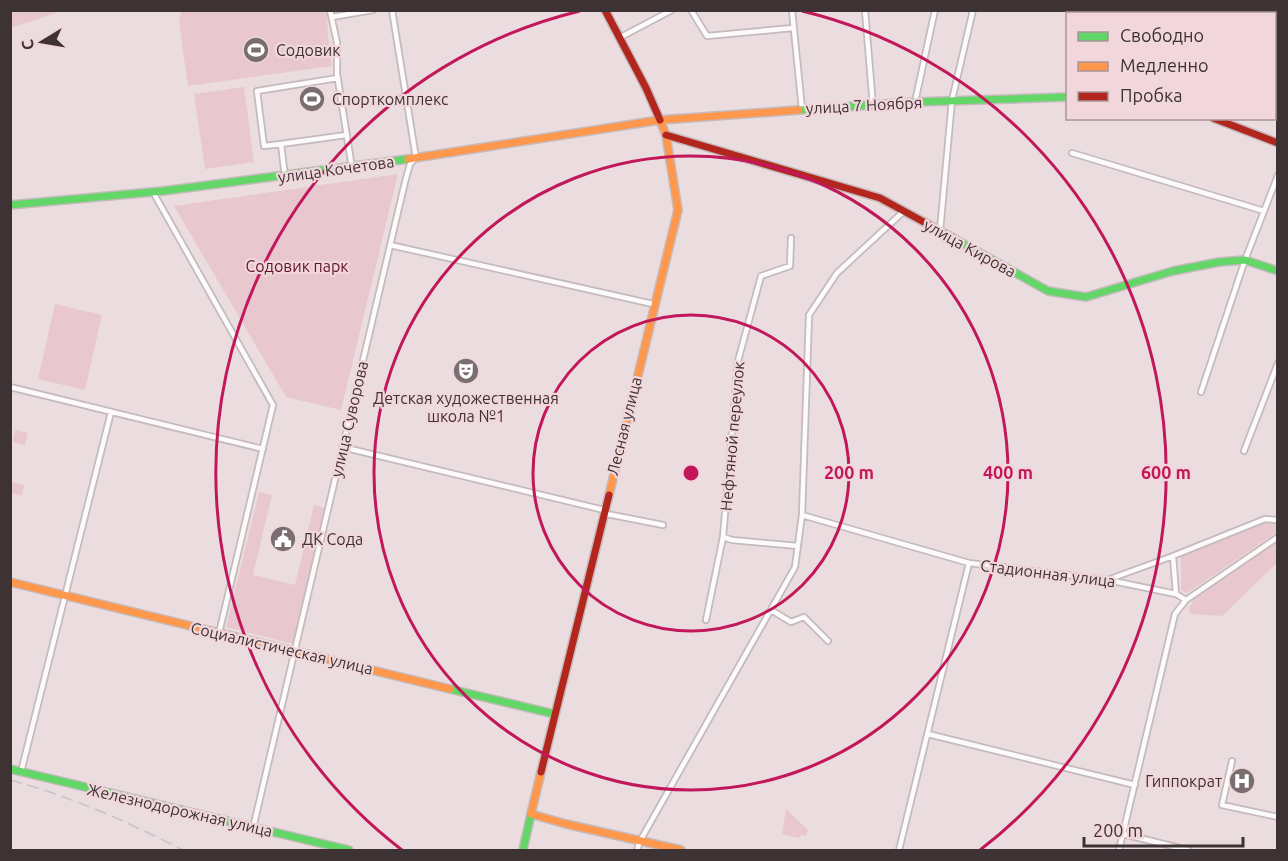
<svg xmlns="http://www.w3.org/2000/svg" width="1288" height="861" viewBox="0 0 1288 861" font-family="Ubuntu,sans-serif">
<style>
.green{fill:#e8c8ce}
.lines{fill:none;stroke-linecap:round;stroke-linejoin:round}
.street-casing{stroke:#c5babc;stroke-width:8}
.fast-casing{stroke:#c5babc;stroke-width:10}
.slow-casing{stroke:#c5babc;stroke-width:10}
.jam-casing{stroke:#c5babc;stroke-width:10}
.street{stroke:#fcfafa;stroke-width:4.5}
.fast{stroke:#63d668;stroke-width:7}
.slow{stroke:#ff974d;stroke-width:7}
.jam{stroke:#b3261e;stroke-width:7}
.rail{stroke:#c6c3c3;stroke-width:1.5;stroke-dasharray:12 6;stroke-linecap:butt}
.ring{fill:none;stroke:#c2185b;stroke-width:3}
.labels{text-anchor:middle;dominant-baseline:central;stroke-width:4.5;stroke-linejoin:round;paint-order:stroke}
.poi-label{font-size:16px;fill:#3d3234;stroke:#f1d7db;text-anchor:start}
.street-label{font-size:16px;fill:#3d3234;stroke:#f1d7db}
.park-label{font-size:16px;fill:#63122d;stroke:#f1d7db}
.centre{fill:#c2185b;stroke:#f1d7db;stroke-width:3}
.ring-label{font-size:18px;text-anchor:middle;font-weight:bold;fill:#c2185b;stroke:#f1d7db;stroke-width:4.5;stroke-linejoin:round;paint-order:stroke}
</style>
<rect width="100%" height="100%" fill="#ebdddf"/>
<path class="green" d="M11,10H62V11L11,28Z
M181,11H327L328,35L332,66L188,86L179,22Z
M244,87L254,162L205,169L194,94Z
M398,174L341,410L286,397L174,206Z
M55,304L102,315L85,390L38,379Z
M15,430L28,433L25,445L13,442Z
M11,482L24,485L22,496L11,493Z
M259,492L272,495L253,575L295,585L314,505L325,508L293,644L226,627Z
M1265,522H1274L1277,525V532L1187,593L1181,590V557Z
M1277,541V563L1222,616L1190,614L1189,608L1194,599Z
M786,809L808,830L806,836L801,835L799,838L782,834Z"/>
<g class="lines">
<g class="street-casing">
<path id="street" d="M330,10L337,43V74L352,168
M691,10L707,36L793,28
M792,10L802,109
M865,10L873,106
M1094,10L1100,14
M1207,10L1213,14
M1274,16L1278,17
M332,17L373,10
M619,38L672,10
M1274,83L1278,80
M1274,99L1278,103
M915,102L935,10
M281,144L346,135
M1072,153L1264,211
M285,177L281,144L264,146L257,91L338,78
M153,192L273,405L219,633
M940,231L952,100L973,10
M390,245L653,304
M10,387L263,449
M1201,392L1245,260L1278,175
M342,447L604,510L607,514L663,525
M1244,451L1278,363
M802,515L969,563L1108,580L1176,594L1186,600L1278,537
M723,537L732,540L798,546
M1173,556L1176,594
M1110,579L1173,556L1265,519L1278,520
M771,610L791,622L804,617L828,641
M706,620L723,537L738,361L761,276L790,266L791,238
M928,734L1135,785
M1232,761L1222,805L1278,817
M21,772L111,412
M253,828L405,182L410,164L416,158L392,10
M1123,834L1188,850
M637,850L640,841L795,567L802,515L809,315L837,273L904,211
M899,850L969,563
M1119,850L1175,614L1186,600"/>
</g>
<g class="fast-casing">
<path id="fast" d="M799,110L915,102L1068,97
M10,205L163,191L408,159
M953,238L1048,291L1086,297L1173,271L1219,262L1245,260L1278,271
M450,689L554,714
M10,769L349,850
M523,850L531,814"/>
</g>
<g class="slow-casing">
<path id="slow" d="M408,159L660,120L799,110
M609,495L678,210L666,135L660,120
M10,582L450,689
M541,772L531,814L566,824L681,850"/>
</g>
<g class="jam-casing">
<path id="jam" d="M605,10L646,88L660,120
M1213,118L1278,143
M666,135L880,198L953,238
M541,772L609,495"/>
</g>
<use href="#street" class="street"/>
<use href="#fast" class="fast"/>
<use href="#slow" class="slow"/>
<use href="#jam" class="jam"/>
<path class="rail" d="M10,780C70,796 128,822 183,850"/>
</g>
<g class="ring">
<circle cx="691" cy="473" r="158"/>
<circle cx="691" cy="473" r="317"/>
<path d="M402 850A475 475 0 0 1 580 11M802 11A475 475 0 0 1 980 850"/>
</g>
<defs>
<g id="stadium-disc" transform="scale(1.35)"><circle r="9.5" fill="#7a6e70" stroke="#f1d7db"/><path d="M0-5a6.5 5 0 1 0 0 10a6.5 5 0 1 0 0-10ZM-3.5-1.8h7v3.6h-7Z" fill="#fff"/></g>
<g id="theatre-disc" transform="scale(1.35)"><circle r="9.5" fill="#7a6e70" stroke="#f1d7db"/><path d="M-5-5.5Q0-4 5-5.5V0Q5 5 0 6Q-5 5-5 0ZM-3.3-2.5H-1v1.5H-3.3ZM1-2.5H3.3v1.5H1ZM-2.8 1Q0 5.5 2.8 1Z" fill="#fff"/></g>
<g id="civic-disc" transform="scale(1.35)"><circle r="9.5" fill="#7a6e70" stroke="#f1d7db"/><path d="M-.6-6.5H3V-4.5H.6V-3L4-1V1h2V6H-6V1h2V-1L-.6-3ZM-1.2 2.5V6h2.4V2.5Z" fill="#fff"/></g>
<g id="hospital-disc" transform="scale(1.35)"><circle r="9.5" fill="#7a6e70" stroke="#f1d7db"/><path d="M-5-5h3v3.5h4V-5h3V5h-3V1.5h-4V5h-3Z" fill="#fff"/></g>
</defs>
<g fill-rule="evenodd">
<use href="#stadium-disc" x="256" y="50"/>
<use href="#stadium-disc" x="312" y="99"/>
<use href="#theatre-disc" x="466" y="371"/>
<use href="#civic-disc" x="283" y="539"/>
<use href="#hospital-disc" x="1242" y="781"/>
</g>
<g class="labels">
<g class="poi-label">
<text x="276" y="50">Содовик</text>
<text x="332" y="99">Спорткомплекс</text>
<text x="466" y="398" text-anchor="middle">Детская художественная<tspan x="466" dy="18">школа №1</tspan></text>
<text x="302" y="539">ДК Сода</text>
<text x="1222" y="781" text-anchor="end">Гиппократ</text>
</g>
<g class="street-label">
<text transform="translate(864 105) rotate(-3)">улица 7 Ноября</text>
<text transform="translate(336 169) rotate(-8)">улица Кочетова</text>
<text transform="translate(970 248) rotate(29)">улица Кирова</text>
<text transform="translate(349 419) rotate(-77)">улица Суворова</text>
<text transform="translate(624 426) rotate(-76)">Лесная улица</text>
<text transform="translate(732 436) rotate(-85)">Нефтяной переулок</text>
<text transform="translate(1048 573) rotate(7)">Стадионная улица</text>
<text transform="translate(282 648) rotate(13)">Социалистическая улица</text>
<text transform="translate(180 810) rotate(13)">Железнодорожная улица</text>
</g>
<g class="park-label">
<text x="297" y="266">Содовик парк</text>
</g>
</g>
<circle cx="691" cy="473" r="9" class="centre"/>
<g class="ring-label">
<text x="849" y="479">200 m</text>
<text x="1008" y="479">400 m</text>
<text x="1166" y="479">600 m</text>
</g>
<rect width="1288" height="861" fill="none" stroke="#3d3234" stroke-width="24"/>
<rect x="1066" y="12" width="210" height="108" fill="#f1d7db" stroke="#a99598" stroke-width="1.5"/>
<rect x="1078" y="32" width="30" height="9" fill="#63d668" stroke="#a99598" stroke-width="1.5"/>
<text x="1120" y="42" font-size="18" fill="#3d3234">Свободно</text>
<rect x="1078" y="62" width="30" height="9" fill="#ff974d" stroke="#a99598" stroke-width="1.5"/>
<text x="1120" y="72" font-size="18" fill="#3d3234">Медленно</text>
<rect x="1078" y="92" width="30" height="9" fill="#b3261e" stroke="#a99598" stroke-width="1.5"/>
<text x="1120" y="102" font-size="18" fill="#3d3234">Пробка</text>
<g transform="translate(42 42) rotate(259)" stroke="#f1d7db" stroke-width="4.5" paint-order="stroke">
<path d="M0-4.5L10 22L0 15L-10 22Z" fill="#3d3234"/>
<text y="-9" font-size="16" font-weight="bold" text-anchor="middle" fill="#3d3234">С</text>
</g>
<path d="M1084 837v9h159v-9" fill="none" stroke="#3d3234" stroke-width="3"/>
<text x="1093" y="837" font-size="18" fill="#3d3234" stroke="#f1d7db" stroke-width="4.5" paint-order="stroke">200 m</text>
</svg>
